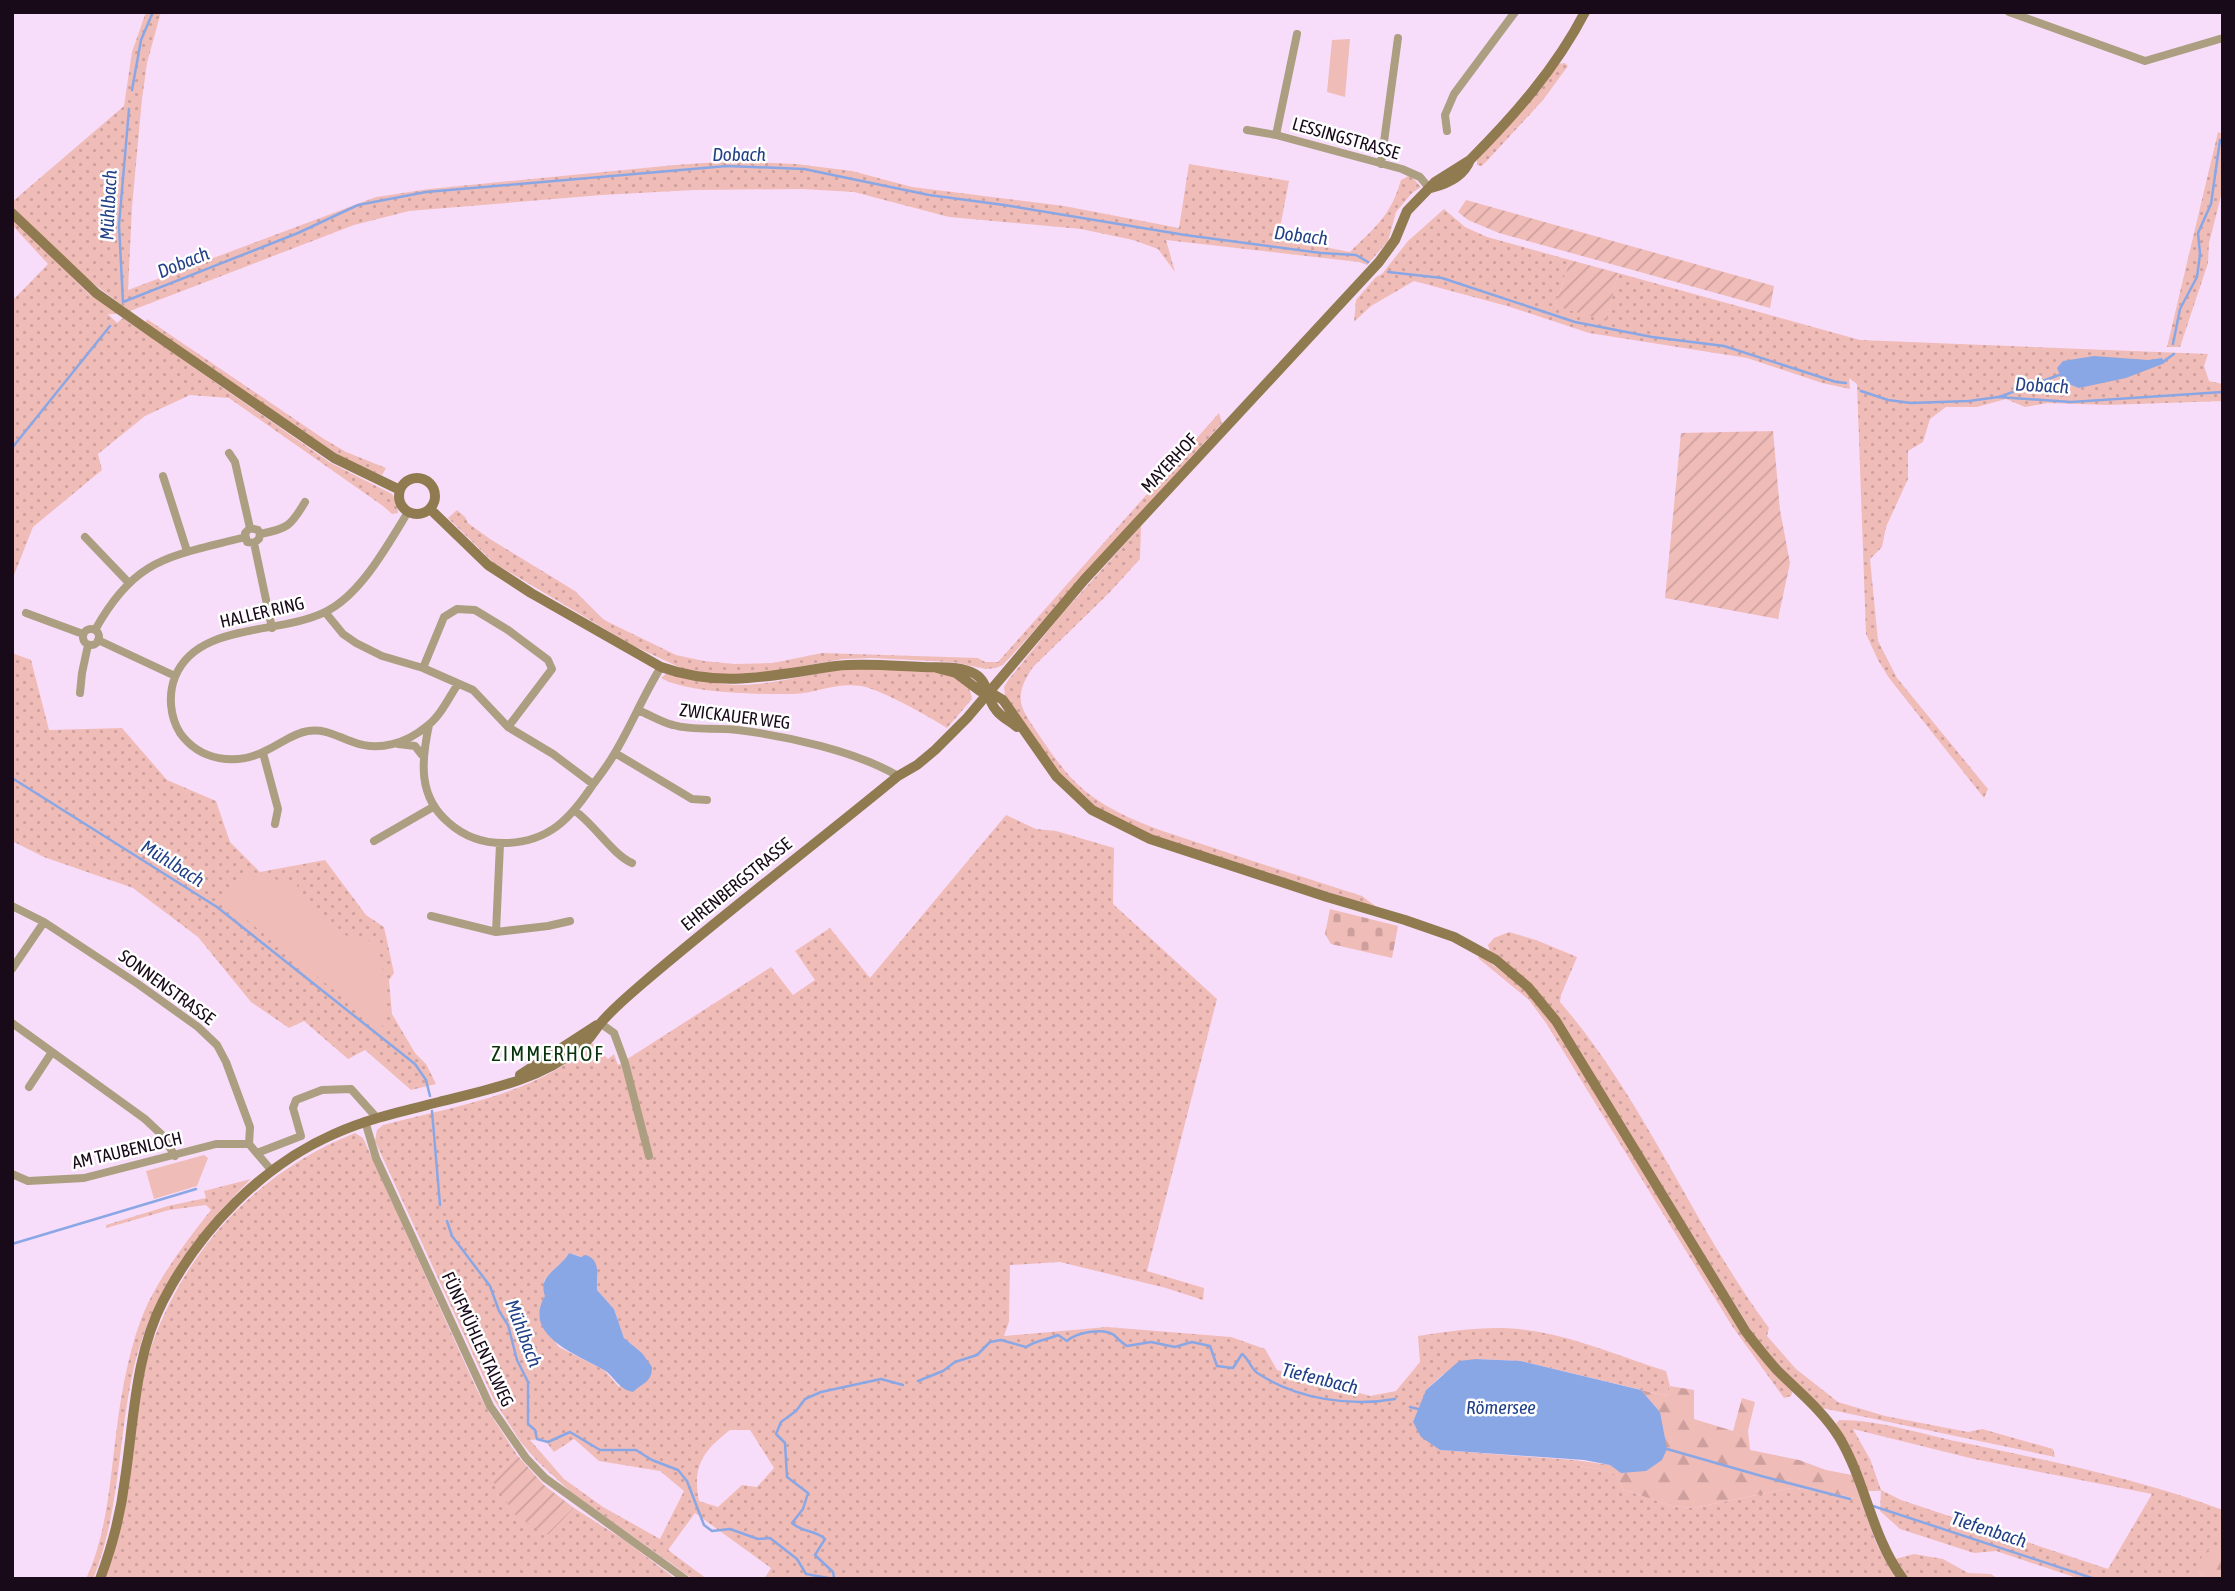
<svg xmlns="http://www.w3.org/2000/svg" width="2235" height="1591" viewBox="0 0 2235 1591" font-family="'Asap Condensed',sans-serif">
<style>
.grass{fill:url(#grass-dots);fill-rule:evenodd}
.forest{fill:url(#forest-firs)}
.cemetery{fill:url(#cemetery-stones)}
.park{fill:#f0bcb8}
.garden{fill:url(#garden-furrows)}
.water{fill:#8aa7e5}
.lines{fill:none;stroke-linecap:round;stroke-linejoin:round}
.stream{stroke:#8aa7e5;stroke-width:2.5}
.street{stroke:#ac9e81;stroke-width:8}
.secondary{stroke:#907a4f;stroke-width:10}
.labels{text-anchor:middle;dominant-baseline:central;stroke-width:5;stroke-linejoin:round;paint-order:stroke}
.street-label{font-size:18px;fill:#190a1a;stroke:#fff}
.water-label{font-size:19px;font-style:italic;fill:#224088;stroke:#fff}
.quarter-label{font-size:21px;letter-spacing:2px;fill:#08330c;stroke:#fff}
</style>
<defs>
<pattern id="grass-dots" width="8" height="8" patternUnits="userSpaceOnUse" patternTransform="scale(1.75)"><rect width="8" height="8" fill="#f0bcb8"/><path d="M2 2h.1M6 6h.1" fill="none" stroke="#cda09e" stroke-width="1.8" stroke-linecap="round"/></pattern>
<pattern id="forest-firs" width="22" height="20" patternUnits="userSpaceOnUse" patternTransform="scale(1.75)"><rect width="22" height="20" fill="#f0bcb8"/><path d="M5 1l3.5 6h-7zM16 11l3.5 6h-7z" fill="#cda09e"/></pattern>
<pattern id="cemetery-stones" width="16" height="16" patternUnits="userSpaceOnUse" patternTransform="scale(1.75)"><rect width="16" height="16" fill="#f0bcb8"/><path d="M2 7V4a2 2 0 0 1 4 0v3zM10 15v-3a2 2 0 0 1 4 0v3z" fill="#cda09e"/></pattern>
<pattern id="garden-furrows" width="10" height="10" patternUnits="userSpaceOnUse" patternTransform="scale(1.75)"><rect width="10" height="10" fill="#f0bcb8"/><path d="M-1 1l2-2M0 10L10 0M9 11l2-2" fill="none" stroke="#cda09e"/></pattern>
</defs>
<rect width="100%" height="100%" fill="#f8ddfa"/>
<path class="grass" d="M146,12H161L147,63L142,99L132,207L128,290L376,197L429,189L675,165L733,161L796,164L852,171L912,187L1064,206L1179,228L1189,164L1289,181L1278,238L1350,252C1376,226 1390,217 1401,180L1410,175L1421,187L1412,193L1396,212L1388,241L1367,265L1359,262L1166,240L1175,272L1158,249L1133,240L1081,229L949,217L854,192L803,189L694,190L602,195L409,211L354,225L130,311L83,276L12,206V202L124,106L132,52Z
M1565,63L1568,66L1543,100L1485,163L1481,166L1477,165V159L1558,64Z
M2218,132L2223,134L2221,196L2209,243L2208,263L2180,347H2167Z
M1444,209L1465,227L1487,237L1570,260L1555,306L1607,320L1618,273L1860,340L2208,354L2204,366L2209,381L2223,384V401L2108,405L2048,403L2025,407L2006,399L1977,407H1946L1930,419L1923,442L1908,451V479L1886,527L1882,547L1870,559L1878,641L1897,678L1988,789L1984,798L1889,678L1878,660L1866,634L1857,384L1849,378L1850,389L1822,383L1747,358L1589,333L1507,306L1414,281L1371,306L1354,322L1356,300L1376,277L1382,274L1408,241Z
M12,217L89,294L118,314H108L117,323L123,318L329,462L392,494L397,502L398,513L392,514L383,506L229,398L190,395L145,416L98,454L102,470L33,527L12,580V301L48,264L12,225Z
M147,319L324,439L346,452L386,468L382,475L350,463L145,324Z
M1219,413L1222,423L1003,665L996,668L986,669L953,662L871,658L843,659L775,671L733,675L707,673L681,668L632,645L494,563L448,518L457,510L465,517L468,523L490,539L575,591L604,620L676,655L704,661L735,664L773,663L822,653L978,658L985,662H998Z
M1141,526L1140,559L1109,593L1033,667C1011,700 1021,708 1041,738C1054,757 1067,776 1085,791C1120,819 1163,831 1205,845C1257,863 1310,879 1362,896L1378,908L1138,831C1114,818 1089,805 1069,785C1044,760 1025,726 1005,696L1004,687L1009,679L1061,615Z
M12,653L31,660L49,730L122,728L167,780L216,801L230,842L260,872L325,860L366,915L384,927L394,973L389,980L392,1014L415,1053L426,1064L436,1084L411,1090L365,1050L348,1059L304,1021L289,1028L251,1002L198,937L133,888L44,857L12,841Z
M846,669C873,670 934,666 957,678C966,683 971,689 972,699L947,728C930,717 880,689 861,686C837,682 816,693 793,694C759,694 690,694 661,678L667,673C693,679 717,685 743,685C778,684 811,673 846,669Z
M1006,815L1036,829L1056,831L1114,848L1113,904L1217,999L1147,1271L1204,1288L1203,1300L1166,1288L1060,1262L1010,1265L1009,1322L1004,1336L1107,1327L1231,1337L1265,1349L1277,1370L1370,1396L1396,1391L1420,1362L1418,1336C1453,1331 1491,1325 1526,1330C1574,1336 1621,1357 1666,1371L1670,1386L1667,1396L1521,1361L1476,1359L1442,1375L1426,1390L1441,1450L1574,1460L1578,1466L1599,1469L1617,1475L1622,1489L1672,1506L1693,1508L1791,1488L1815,1490L1860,1499L1877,1545L1896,1579H764L771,1568L695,1513L668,1550L707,1579H693L572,1493L538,1462L520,1441L494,1400L375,1141L377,1130L383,1125C451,1107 540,1094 592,1043L608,1059L614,1054L618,1065L771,967L793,995L815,980L795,951L830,928L870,978ZM569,1253L582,1257L598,1275L597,1290L614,1309L624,1338L642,1353L619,1387L604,1370L559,1347L544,1327L539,1315L546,1296L544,1281C550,1270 562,1265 569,1253ZM730,1430H750L774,1468L757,1487L742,1485L718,1507L699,1501C692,1466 703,1451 730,1430ZM544,1439L554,1452L574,1439L599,1461L660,1471L684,1491L660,1539L603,1507L564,1479L530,1440Z
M1509,932L1536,940L1577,957L1561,995L1560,1002C1645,1100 1692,1224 1769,1328L1767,1336L1796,1369L1838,1402L1885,1416L1968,1432L1982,1429L2053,1449L2055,1457L1822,1408L1762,1348L1563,1025C1542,995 1519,973 1490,951L1488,945L1494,938Z
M1480,955L1522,987L1555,1027L1735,1320L1793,1390L1791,1396L1784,1398L1732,1326L1546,1023L1529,1000L1478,958Z
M355,1133L363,1138L477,1390L490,1414L517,1455L492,1480L548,1535L574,1508L624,1540L676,1579H104C113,1530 123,1481 132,1432C138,1402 142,1369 154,1339C190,1244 260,1171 355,1133Z
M251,1179C192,1237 147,1298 131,1381C118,1447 119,1515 93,1579H86C108,1531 110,1478 117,1427C122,1388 131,1339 148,1303C165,1269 188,1239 211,1210L206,1205L169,1210L106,1228V1225L168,1206L206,1198L204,1191Z
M1839,1420C1879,1420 1921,1434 1960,1442C2050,1461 2136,1478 2223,1510V1548H2211L2198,1571L2207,1579H2080L1996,1551L1974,1553L1900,1529L1880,1511L1881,1491H1867L1836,1424ZM1853,1429L1974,1459L2152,1494L2108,1569L1901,1500L1881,1490L1870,1459Z
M1914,1554L1943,1559L1968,1573L1991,1574L1998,1579H1908L1895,1559Z"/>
<path class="forest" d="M1670,1386L1694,1390V1419L1733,1431L1742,1398L1755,1402L1748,1431L1750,1450L1799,1460L1826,1470L1852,1475L1860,1499L1815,1490L1791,1488L1693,1508L1672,1506L1622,1489L1617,1475L1599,1469L1578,1466L1574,1460L1610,1465L1660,1412L1641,1390L1667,1396Z
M2211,1548H2223V1579H2207L2198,1571L2202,1555Z"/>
<path class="cemetery" d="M1330,909L1398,926L1392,958L1331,944L1325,934Z"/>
<path class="park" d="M1350,39L1345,97L1327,92L1332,40Z
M247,870L278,880H297L298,895L313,913L338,934L366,939L376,947L382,965L386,999L384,1023L381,1028L222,900Z
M204,1155L208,1158L197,1186L154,1199L146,1171Z"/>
<path class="garden" d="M1466,200L1774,286L1770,308L1499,233L1468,220L1458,212Z
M1570,260L1618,273L1607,321L1555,306Z
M1773,431L1780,510L1790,563L1778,619L1665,598L1681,433Z
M517,1455L544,1485L574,1508L548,1535L516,1516L492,1480Z"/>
<path class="water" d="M2094,356L2148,360L2162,358L2165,363L2126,378L2079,388L2063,382L2057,368L2063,361Z
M569,1253L581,1257L586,1255C601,1260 597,1277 597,1290L614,1309L624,1338L642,1353L652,1367C652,1383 642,1383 633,1392C618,1389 615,1377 604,1370C579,1355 521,1336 545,1296C537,1275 560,1269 569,1253Z
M1476,1359L1521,1361L1641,1390L1660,1412L1667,1449L1662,1460L1646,1471L1621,1473L1610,1465L1584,1460L1440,1450L1421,1437L1413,1422L1426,1390L1459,1361Z"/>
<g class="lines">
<path class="stream" d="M132,90L141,40L153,12
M129,109L119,225L123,302L298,233L358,205L426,192L727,166L804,169L929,195L1004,205L1185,235L1321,253L1356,255L1368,262
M1388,272L1442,278L1575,322L1652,337L1724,346L1836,382L1846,383
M2173,344L2180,309L2197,277L2200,254L2198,233L2211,204L2220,140
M2164,361L2174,354
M1861,391L1888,400L1911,403L1969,401L1998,397L2071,402L2223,392
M1999,397L2059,375
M12,448L110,326
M12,778L217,907L415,1064L426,1080L430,1096
M432,1111L440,1205
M447,1221L452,1236L490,1286L499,1311L508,1325L517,1360L528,1382V1424L535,1430L537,1439L548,1442L570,1432L600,1450H636L652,1460L678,1470L687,1481L704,1525L712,1531L730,1529L758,1539L770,1538L797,1559L806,1574L834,1579
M12,1244L196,1189
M918,1381L943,1371L955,1362L977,1355L990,1342L1001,1340L1026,1347C1036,1340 1047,1340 1058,1335L1067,1341C1075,1333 1103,1327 1114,1335C1118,1339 1122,1343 1127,1346L1151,1342L1175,1347L1192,1342L1210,1346L1217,1366L1233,1368L1242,1354C1250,1360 1251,1370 1259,1374C1297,1399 1351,1407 1395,1399
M1410,1407L1418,1409
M1667,1449L1765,1477L1850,1499
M1873,1506L2095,1579
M834,1578L833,1572L815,1555L825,1539C815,1530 801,1532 792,1523L803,1509L808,1493L787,1477L785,1443L776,1434L781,1422L796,1411L805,1399L821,1392L881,1379L903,1385"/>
<path class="street" d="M2009,12L2145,61L2223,38
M1247,130L1276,135L1402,169L1420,177L1430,189
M1447,131L1445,115L1454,94L1515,12
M1276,135L1297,34
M1381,164L1398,38
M229,453L235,462L250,528
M163,476L187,551
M408,512C388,544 361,595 325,612C279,635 197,622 175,677C168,695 170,717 180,733C200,761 236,766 265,751C279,745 293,733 308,731C325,728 338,737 353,742C379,752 407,743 427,726C440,717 449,697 458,684
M260,534L259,539L254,543L247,542L245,533L250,528L258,530L260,534C287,529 291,526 305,502
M85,537L128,582
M254,543L272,628
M325,612L343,634L356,643L382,656L423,668L473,690L508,727L553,754L593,784
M26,613L83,634
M83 637a8 8 0 1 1 16 0a8 8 0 1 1-16 0Z
M95,630C136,556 170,557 245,537
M98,640L175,676
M423,668L444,617L457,609L475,610L508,630L548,660L552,669L508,727
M80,693L82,673L88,645
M638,710C650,715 661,722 673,725C693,731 717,727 738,730C786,736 856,751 898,776
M429,725C421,762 418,797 449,823C466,838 485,844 508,843C549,841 570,819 592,786C600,775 609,764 616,751C632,724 644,694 661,667
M398,744L415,746L422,755
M263,753L278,809L275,824
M615,753L692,799L707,800
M575,811C594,824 613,855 632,863
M374,841L433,807
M12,906L44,922L138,984L198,1027L217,1045L226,1062L250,1127L249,1144L272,1171
M431,916L496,932L548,926L570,921
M496,932L500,844
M12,969L44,922
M12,1023L145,1119L162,1135L175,1156
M600,1023L614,1033L625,1063L649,1156
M29,1087L52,1052
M365,1121L376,1158L490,1406L526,1458L545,1478L685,1579
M257,1153L301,1136L293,1108L296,1100L322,1090L351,1089L377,1118
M12,1174L28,1181L84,1178L216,1144H249"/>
<path class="secondary" d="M1431,188C1447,184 1464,176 1470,160C1514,116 1556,68 1585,12
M12,213L96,293L157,336L334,458L400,490
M399 496a18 18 0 1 1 36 0a18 18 0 1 1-36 0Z
M430,509L488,565L531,593L661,667C723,689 773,675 836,666C864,663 894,666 922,667C939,668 960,665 975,674C989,682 986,699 996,710C1001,717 1010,721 1017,727
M937,668L956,673L980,691H988L1003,700L1056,776L1092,810L1150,839L1327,897L1405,920L1454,937L1496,960L1528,987L1556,1021L1746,1332C1756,1345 1766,1358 1777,1370C1799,1392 1822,1410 1839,1437C1866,1482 1871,1536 1903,1579
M520,1075L597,1025
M100,1579C112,1547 121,1512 125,1479C134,1420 135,1355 163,1301C199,1231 261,1166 334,1134C367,1119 403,1111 439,1102C487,1090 539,1080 579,1048C588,1042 593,1033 599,1025C611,1010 628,996 643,983C726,912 813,846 898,776L917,765L935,750L967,718L1085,579L1379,262L1395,240L1407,211L1435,182L1470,160"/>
</g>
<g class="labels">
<g class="street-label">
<text transform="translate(1346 138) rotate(16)">LESSINGSTRASSE</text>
<text transform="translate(1169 463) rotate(-47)">MAYERHOF</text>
<text transform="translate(262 612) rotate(-13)">HALLER RING</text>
<text transform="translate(735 716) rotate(7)">ZWICKAUER WEG</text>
<text transform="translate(736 884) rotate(-39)">EHRENBERGSTRASSE</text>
<text transform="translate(167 987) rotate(36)">SONNENSTRASSE</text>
<text transform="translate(127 1150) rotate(-13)">AM TAUBENLOCH</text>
<text transform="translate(478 1339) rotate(65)">FÜNFMÜHLENTALWEG</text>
</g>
<g class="water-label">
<text x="739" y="154">Dobach</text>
<text transform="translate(108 205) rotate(-87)">Mühlbach</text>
<text transform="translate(1301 235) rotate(7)">Dobach</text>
<text transform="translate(183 262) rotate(-22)">Dobach</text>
<text transform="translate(2042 385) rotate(3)">Dobach</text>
<text transform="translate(173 863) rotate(32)">Mühlbach</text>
<text transform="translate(524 1333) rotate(69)">Mühlbach</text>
<text transform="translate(1320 1378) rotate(14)">Tiefenbach</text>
<text x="1501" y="1407">Römersee</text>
<text transform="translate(1989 1529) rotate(18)">Tiefenbach</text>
</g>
<g class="quarter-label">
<text x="548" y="1053">ZIMMERHOF</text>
</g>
</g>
<rect width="2235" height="1591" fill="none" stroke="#190a1a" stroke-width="28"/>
</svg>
